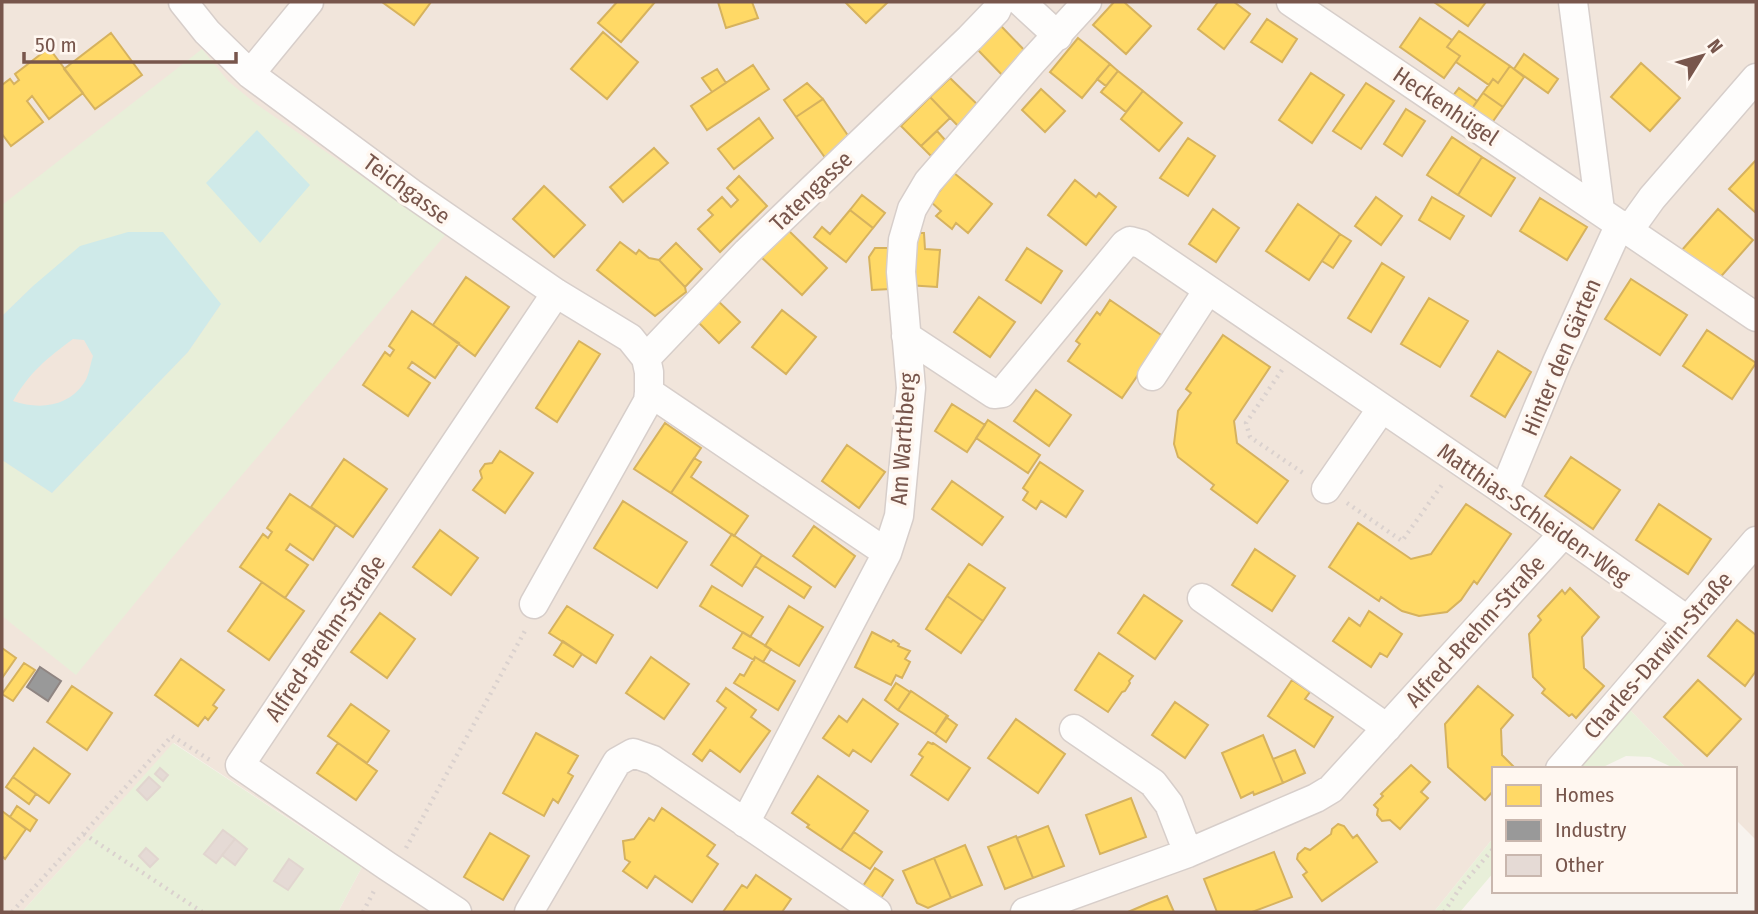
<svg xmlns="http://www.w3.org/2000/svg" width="1758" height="914" viewBox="0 0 1758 914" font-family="'Fira Sans Condensed',sans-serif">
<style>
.residential{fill:#f1e5db}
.green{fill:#e8efd9}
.water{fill:#cfeae9;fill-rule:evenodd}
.homes{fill:#ffd966;stroke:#d6b25e;stroke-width:2}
.industry{fill:#999;stroke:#8f8582;stroke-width:2}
.building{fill:#e5dad5;stroke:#e1d5cf;stroke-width:2}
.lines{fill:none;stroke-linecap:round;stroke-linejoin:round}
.street-casing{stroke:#d7ceca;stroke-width:31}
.path{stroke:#dad1ce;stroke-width:4.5;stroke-dasharray:2 5;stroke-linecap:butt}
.street{stroke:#fefdfc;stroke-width:28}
.labels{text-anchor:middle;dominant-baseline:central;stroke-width:7;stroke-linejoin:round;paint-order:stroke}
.street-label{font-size:23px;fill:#78564c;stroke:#fff7f0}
</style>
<rect width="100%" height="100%" fill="#f8f3ee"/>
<path class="residential" d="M2,2H1756V840L1735,819V769H1687L1629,709L1579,769H1494V837L1434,912H338L362,867L174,743L22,912H2Z"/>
<path class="green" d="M202,49L228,81L256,104L446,234L171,559L76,675L2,616V460L52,493L188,352L221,304L33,286L2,316V205Z
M1629,709L1687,769H1676L1650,757L1626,756L1599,769H1579Z
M173,743L362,867L338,912H22Z
M1494,837V872L1460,912H1434Z"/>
<path class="water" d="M257,130L310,185L260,243L206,183Z
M128,232H163L221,304L188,352L52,493L2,460V316L33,286L80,246ZM73,339L84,340L93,356C90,365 89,376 84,383C68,407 39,410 13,401C29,373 47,358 73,339Z"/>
<path class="homes" d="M382,2H431L414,25Z
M617,2H655L621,42L598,23Z
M718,2H752L758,18L726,28Z
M845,2H888L866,23Z
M1114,2H1124L1151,26L1126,54L1093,25Z
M1218,2H1234L1250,14L1224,49L1198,29Z
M1434,2H1486L1468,26Z
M1420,18L1452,40L1447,47L1460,56L1444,78L1400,47Z
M1267,19L1297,39L1282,62L1251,42Z
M1001,26L1029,55L1005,78L977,49Z
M1459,31L1510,66L1498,83L1493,79L1489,85L1456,62L1460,56L1447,47Z
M603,32L638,62L607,99L571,69Z
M111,33L142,75L95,109L64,69Z
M1078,38L1110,64L1082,98L1050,72Z
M49,48L83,93L49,119L32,96L27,101L43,122L11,146L2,134V85L10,79L14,84L19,80L15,74Z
M1524,54L1558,79L1548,93L1514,69Z
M1641,63L1680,98L1650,131L1611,97Z
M1110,64L1118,71L1106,86L1097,79Z
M753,65L769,89L707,130L691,106Z
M1510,66L1524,77L1503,107L1483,93L1493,79L1498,83Z
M717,69L726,83L712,92L702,78Z
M1118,71L1143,91L1126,112L1101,92Z
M1311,73L1344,95L1312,143L1279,120Z
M950,78L980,107L960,128L930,97Z
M807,83L823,99L796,117L784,100Z
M1366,83L1394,101L1361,149L1333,131Z
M1459,88L1477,101L1471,110L1452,97Z
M1041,89L1065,111L1045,132L1022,110Z
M1143,91L1182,123L1159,151L1121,119Z
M1483,93L1503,107L1491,124L1471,110Z
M930,97L950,118L921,146L901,126Z
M823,99L849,137L826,159L796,117Z
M1406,109L1425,121L1402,156L1384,144Z
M759,118L773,138L734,169L718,149Z
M937,131L946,141L931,156L921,146Z
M1452,137L1482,157L1458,195L1427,175Z
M1188,138L1215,156L1188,196L1160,178Z
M654,148L668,163L623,202L610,187Z
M1482,157L1515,178L1491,216L1458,195Z
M1756,160V213L1729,189Z
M954,173L992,204L968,233L956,223L952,229L936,216L941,211L931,202Z
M739,176L767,206L720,252L698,229L713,215L708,210L722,197L731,207L738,200L727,188Z
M1075,180L1096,197L1099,193L1116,207L1086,245L1048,215Z
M544,186L585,225L554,257L513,219Z
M862,195L885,213L873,228L850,210Z
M1376,197L1402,216L1381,245L1355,226Z
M1432,197L1464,216L1450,239L1419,220Z
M1540,198L1587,227L1567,260L1520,231Z
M1298,204L1340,234L1309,280L1266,251Z
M1213,209L1239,228L1216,262L1189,244Z
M1718,209L1753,240L1717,281L1682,250Z
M850,210L873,228L846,262L814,237L822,227L830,234Z
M787,229L827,268L802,295L761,257Z
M913,233H924L925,249L940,250L937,287L907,285Z
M1340,234L1351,241L1333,268L1322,261Z
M620,242L636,254L639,250L649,258L659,260L685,287L686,292L655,316L597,270Z
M676,243L702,269L685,287L659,260Z
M875,248H891L890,289L872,290L869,257Z
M1027,248L1062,271L1041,303L1006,280Z
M1382,263L1404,277L1371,332L1348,318Z
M466,277L509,307L475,356L433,325Z
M1631,279L1687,315L1660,355L1605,319Z
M979,297L1015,322L990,357L954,332Z
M1429,298L1468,321L1440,367L1401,344Z
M716,299L740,322L719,343L696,320Z
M1110,300L1164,337L1122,398L1068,361L1080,344L1076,341L1097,312L1100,315Z
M782,310L816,337L786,374L752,347Z
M412,311L459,343L435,378L412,362L408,368L430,383L408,416L363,385L385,352L390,356L394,350L389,346Z
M1707,330L1756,363L1732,399L1683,366Z
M1223,335L1270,367L1234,421L1237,443L1288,481L1257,523L1211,489L1214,485L1178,457L1174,444L1178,411L1191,393L1186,389Z
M579,341L600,354L557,422L536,408Z
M1498,351L1531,372L1505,417L1471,396Z
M1036,390L1071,415L1049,446L1014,421Z
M952,404L985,425L967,452L935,431Z
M988,420L1040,455L1028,473L976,438Z
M665,423L701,448L671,493L634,469Z
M847,445L885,472L859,508L822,481Z
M500,451L533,473L505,513L473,490L482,478L480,471L485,464L492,463Z
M1571,457L1620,490L1593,529L1545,496Z
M694,458L701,462L691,477L748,516L734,536L671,493Z
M344,459L387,489L353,537L311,507Z
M1040,462L1083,491L1066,517L1041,501L1036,509L1023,500L1028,492L1023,488Z
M952,481L1003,517L982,545L932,509Z
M290,494L336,525L313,560L290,544L286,550L308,565L285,598L240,567L263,534L268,538L272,532L267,528Z
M623,501L687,542L657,588L594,548Z
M1466,504L1511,534L1477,584L1474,581L1461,600L1447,612L1419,616L1402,611L1381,597L1379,601L1329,567L1358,523L1411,559L1431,554Z
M1659,504L1711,539L1688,574L1636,540Z
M814,526L855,556L835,587L793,556Z
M440,530L478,558L451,595L413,567Z
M732,534L762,555L742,586L711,565Z
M1255,549L1295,576L1272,611L1232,585Z
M762,555L811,587L804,598L755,566Z
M969,564L1005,588L983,621L947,596Z
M262,582L304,611L269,660L228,631Z
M712,586L763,617L750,637L700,606Z
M1570,588L1599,617L1582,637L1584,668L1604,686L1576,718L1572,714L1569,716L1542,693L1545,689L1533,677L1529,634L1541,620L1538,616L1562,590L1565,594Z
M1144,595L1182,621L1155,659L1118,633Z
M947,596L983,621L961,653L926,629Z
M567,606L613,635L596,663L549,633Z
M789,606L823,627L799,666L765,646Z
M1369,611L1402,634L1387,657L1380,653L1371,667L1333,641L1349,618L1360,626Z
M380,613L415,639L387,678L351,652Z
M1737,620L1756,635V671L1745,686L1708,656Z
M743,632L771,649L763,662L755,657L754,660L733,648Z
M872,632L891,642L893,640L899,644L898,646L910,651L905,659L910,662L902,678L896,675L891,685L855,667Z
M563,641L582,654L573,667L554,655Z
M2,648L16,658L2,678Z
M1099,653L1133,676L1129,681L1130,683L1125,691L1122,692L1108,712L1075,690Z
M651,657L689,684L664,719L626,693Z
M755,657L795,681L778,710L734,683L740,674L744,676Z
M181,659L224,690L213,705L217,708L208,720L205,717L198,726L155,695Z
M24,663L35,670L13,701L2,694Z
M1292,680L1310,692L1305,699L1333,717L1314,747L1268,716Z
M1698,680L1741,719L1707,756L1664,717Z
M896,683L910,692L898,710L885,700Z
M72,686L112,713L87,750L47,722Z
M1478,686L1513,715L1501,729L1502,755L1514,767L1512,769H1494V790L1485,800L1448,767L1445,724Z
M726,688L756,710L751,717L770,731L740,772L710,750L702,761L693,754L726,708L717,701Z
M911,691L948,716L935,734L898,710Z
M863,699L898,724L871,762L853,750L849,756L823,738L839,716L847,722Z
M1175,702L1208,725L1185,758L1152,735Z
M351,704L389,731L367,763L328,736Z
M946,717L957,725L946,742L935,734Z
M1016,719L1065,754L1038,793L988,758Z
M536,733L578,756L568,773L573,776L558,803L553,799L544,816L503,793Z
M1263,735L1283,783L1254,795L1253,792L1241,798L1222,753Z
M928,742L932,744L933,743L970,768L948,800L911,775L923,757L919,754Z
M338,743L377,771L356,800L317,773Z
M34,748L70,774L49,803L13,777Z
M1295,750L1305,773L1283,783L1273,759Z
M1411,765L1430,782L1421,792L1428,798L1400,829L1390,820L1382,821L1377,815L1378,809L1374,805L1383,796L1381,794Z
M818,776L868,811L841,850L807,827L809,825L792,813Z
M13,777L36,794L29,804L6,787Z
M1131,798L1146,837L1100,854L1086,815Z
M17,806L37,820L30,831L10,817Z
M662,808L715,845L707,856L718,864L692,902L655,876L647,888L623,871L630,862L625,859L623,841L634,839L649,818L654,821Z
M2,811L26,829L5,859L2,856Z
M1338,824L1344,826L1353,838L1357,835L1377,862L1322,901L1303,875L1307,872L1297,859L1298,854L1305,848L1310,850L1331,834L1332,829Z
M1048,826L1064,866L1033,878L1017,838Z
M854,832L882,852L870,869L841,850Z
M490,833L529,856L503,900L464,877Z
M1016,836L1033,878L1005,889L988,847Z
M965,845L982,885L951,898L934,858Z
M1274,852L1292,897L1252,912H1217L1204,879Z
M934,858L951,898L928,908L917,903L903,871Z
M875,868L893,880L881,898L863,886Z
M756,875L791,899L782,912H723L742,885L747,888Z
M1167,896L1174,912H1128L1149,903Z"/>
<path class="industry" d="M40,667L61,681L48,701L27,687Z"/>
<path class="building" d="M160,768L168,775L163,781L155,774Z
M149,777L160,787L147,800L137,790Z
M223,830L235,839L216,863L204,854Z
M235,839L247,849L235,865L222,855Z
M146,848L158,859L150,867L139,856Z
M289,859L303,869L288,890L274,881Z"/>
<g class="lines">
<g class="street-casing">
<path id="street" d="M183,2L207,32L250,74L411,193L556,293L630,338L646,358
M1021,2L1058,36
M1291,2L1756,317
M1573,2L1600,210
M250,74L309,2
M1629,230L1652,198L1756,78
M906,336L994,394L1002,393L1125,244L1130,241L1141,244L1504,491L1687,620
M1152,376L1208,290
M1326,489L1382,408
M1504,491L1557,362L1620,224
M887,553L649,392V372L646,358L747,252L970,38L996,11L1000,2
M1202,598L1387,728
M534,604L648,401L649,392
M1074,729L1153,783L1169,804L1188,853
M1560,769L1756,541
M745,823L887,553L899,516L911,388L901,272L903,240L912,209L928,182L1031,63L1087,2
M457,912L387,866L240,765L556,293
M529,912L617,762L633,753L653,760L877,912
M1025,912L1188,853L1316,798L1331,789L1563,534"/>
</g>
<path class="path" d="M1282,370L1246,423L1250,437L1306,475
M1347,503L1402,541L1444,482
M84,834L202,912
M406,848L526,629
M12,912L172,736L213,762
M363,912L375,889
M1444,912L1462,885L1494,848"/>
<use href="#street" class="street"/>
</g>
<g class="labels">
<g class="street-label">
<text transform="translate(1446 106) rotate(34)">Heckenhügel</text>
<text transform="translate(407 189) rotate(36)">Teichgasse</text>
<text transform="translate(811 191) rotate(-44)">Tatengasse</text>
<text transform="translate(1561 357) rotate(-67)">Hinter den Gärten</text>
<text transform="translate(903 439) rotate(-86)">Am Warthberg</text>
<text transform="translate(1534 514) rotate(35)">Matthias-Schleiden-Weg</text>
<text transform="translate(1475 631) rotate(-48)">Alfred-Brehm-Straße</text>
<text transform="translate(325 638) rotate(-56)">Alfred-Brehm-Straße</text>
<text transform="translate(1658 655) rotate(-49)">Charles-Darwin-Straße</text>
</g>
</g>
<rect width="1758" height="914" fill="none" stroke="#78564c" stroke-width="7"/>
<rect x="1492" y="767" width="245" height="126" fill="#fff7f0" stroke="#c9b7ae" stroke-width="2"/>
<rect x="1506" y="785" width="35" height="21" fill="#ffd966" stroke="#c9b7ae" stroke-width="2"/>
<text x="1555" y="802" font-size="21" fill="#78564c">Homes</text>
<rect x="1506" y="820" width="35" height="21" fill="#999999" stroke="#c9b7ae" stroke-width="2"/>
<text x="1555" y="837" font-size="21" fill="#78564c">Industry</text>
<rect x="1506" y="855" width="35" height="21" fill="#e5dad5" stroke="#c9b7ae" stroke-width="2"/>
<text x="1555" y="872" font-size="21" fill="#78564c">Other</text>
<g transform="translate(1702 56) rotate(53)" stroke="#fff7f0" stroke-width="5" paint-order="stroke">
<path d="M0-5L12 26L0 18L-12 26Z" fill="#78564c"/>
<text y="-10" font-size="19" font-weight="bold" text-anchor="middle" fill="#78564c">N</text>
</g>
<path d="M24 52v10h212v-10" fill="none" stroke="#78564c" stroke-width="3.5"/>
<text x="35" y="52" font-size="21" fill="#78564c" stroke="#fff7f0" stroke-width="5" paint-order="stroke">50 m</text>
</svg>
